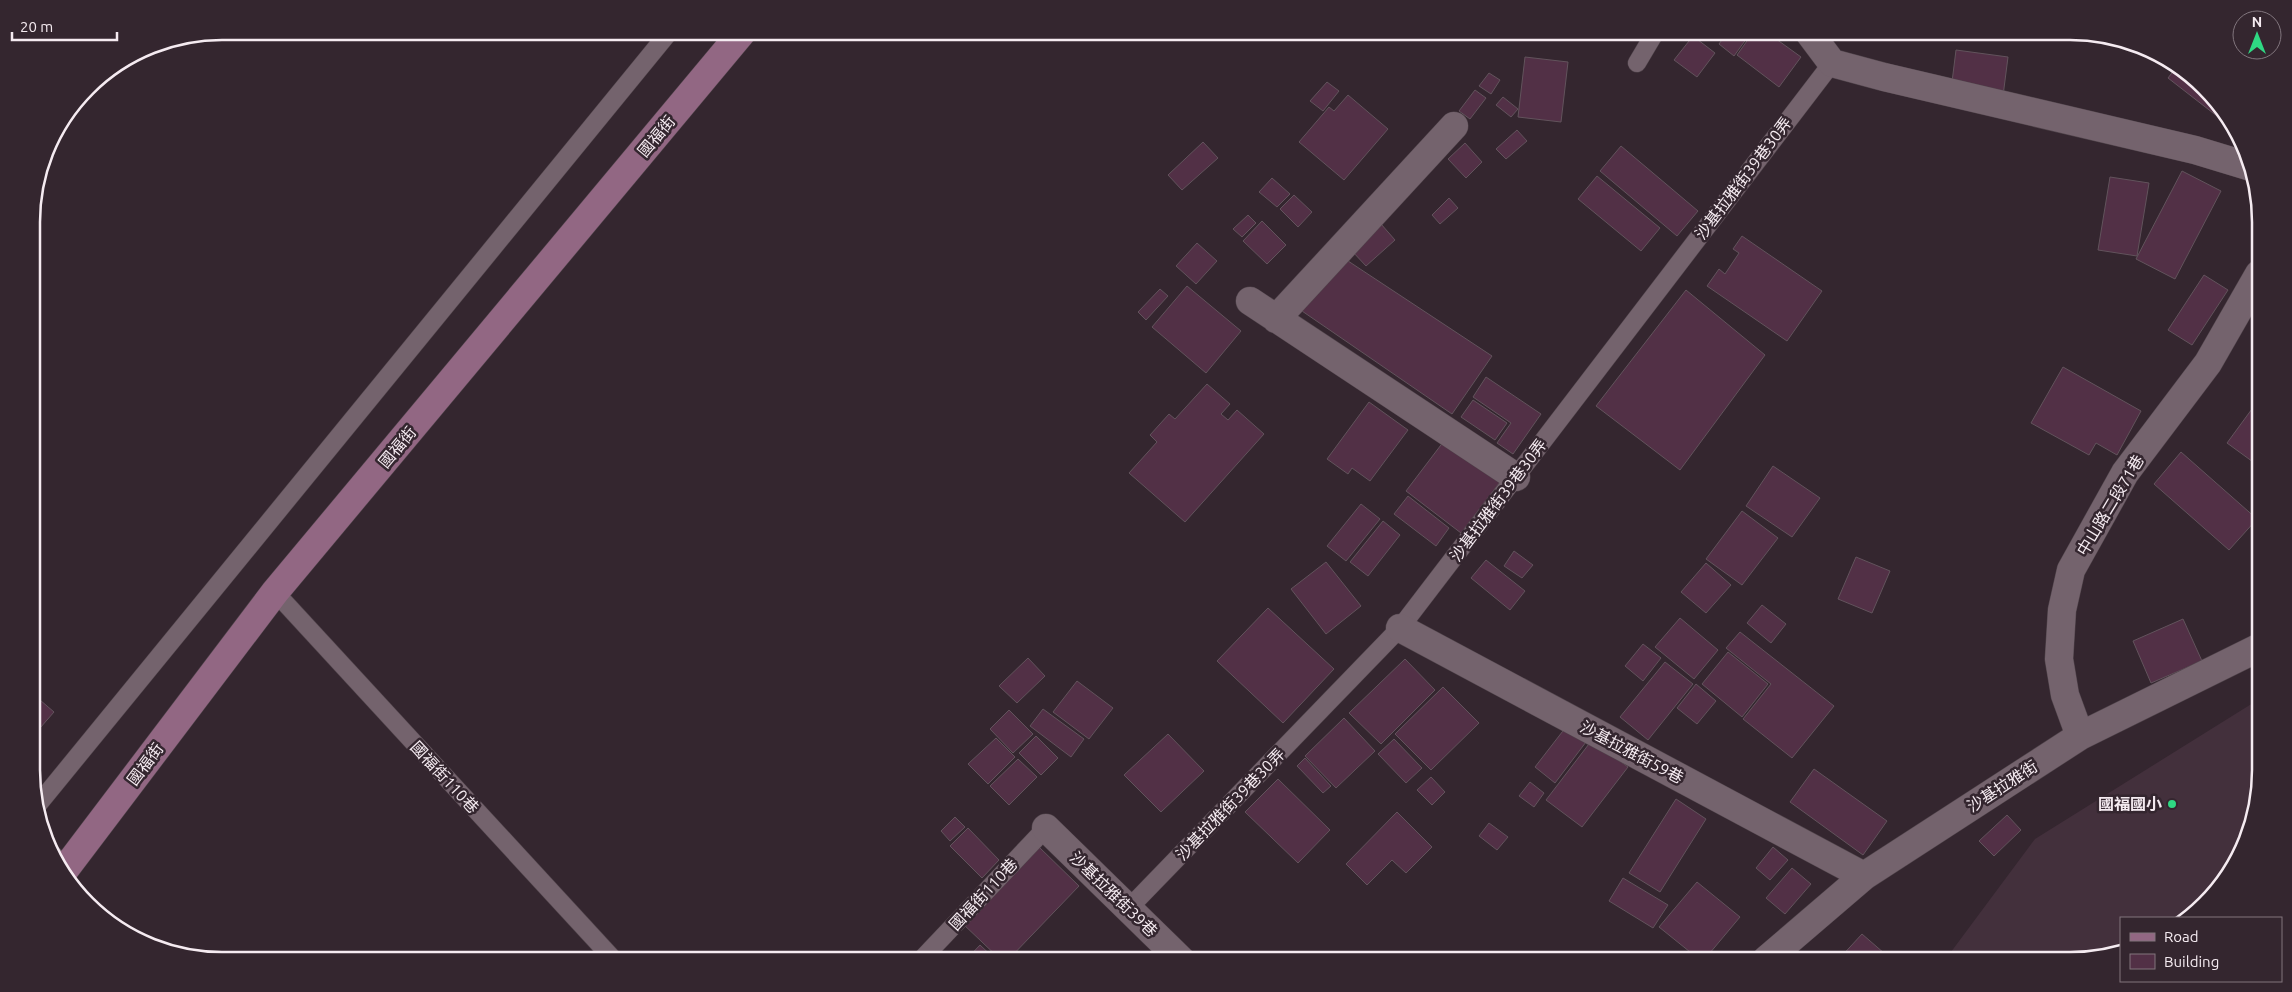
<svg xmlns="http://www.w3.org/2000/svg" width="2292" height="992" viewBox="0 0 2292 992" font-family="Ubuntu,'Noto Sans TC',sans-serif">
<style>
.built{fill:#43303c}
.building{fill:#523046;stroke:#62535c}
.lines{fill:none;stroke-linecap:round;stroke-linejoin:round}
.lane-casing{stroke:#50444b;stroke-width:19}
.street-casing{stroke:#50444b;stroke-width:29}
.secondary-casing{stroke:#50444b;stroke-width:29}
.lane{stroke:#74636d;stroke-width:18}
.street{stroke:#74636d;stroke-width:28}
.secondary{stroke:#926783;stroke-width:28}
.poi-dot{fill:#2fd883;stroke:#34262f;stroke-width:2}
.labels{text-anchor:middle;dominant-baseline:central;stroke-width:5;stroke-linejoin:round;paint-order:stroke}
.street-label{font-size:16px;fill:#f5ebf1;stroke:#34262f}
.poi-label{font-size:16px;font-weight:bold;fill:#f5ebf1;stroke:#34262f;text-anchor:end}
.rim{fill:none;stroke:#f5ebf1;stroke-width:2.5}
</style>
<rect width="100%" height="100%" fill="#34262f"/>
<path class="built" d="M2261,698V770L2246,842L2221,886L2187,918H2121V953L2082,960H1945L2035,839Z"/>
<path class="building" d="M1728,31H1752L1734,56L1719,44Z
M1754,31H1765L1801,57L1779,87L1737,55Z
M1693,36L1715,53L1697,77L1674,60Z
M1956,50L2008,57L2003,96L1951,90Z
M1525,57L1568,62L1561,122L1518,117Z
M2177,66L2186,71L2221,106L2226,115L2222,120L2168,78Z
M1489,73L1500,80L1491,94L1479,86Z
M1327,82L1339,91L1323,111L1310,101Z
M1475,90L1486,98L1470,119L1459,111Z
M1348,95L1388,129L1344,180L1299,142L1329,107L1334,111Z
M1503,97L1518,109L1511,117L1496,105Z
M1517,130L1527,141L1506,159L1496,149Z
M1203,142L1218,158L1182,190L1168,175Z
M1465,143L1482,162L1466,178L1448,159Z
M1621,146L1698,211L1677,236L1600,171Z
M2182,171L2221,191L2175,279L2136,259Z
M1597,176L1660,228L1641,251L1578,199Z
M2110,177L2149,183L2137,256L2098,250Z
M1272,178L1290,194L1277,207L1259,192Z
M1294,195L1312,212L1298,227L1280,209Z
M1449,198L1458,208L1440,224L1432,215Z
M1248,215L1256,223L1242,237L1233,229Z
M1262,221L1286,245L1267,264L1243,241Z
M1381,224L1395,240L1366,266L1352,251Z
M1742,236L1822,291L1787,341L1707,286L1719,269L1725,274L1739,253L1733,249Z
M1197,243L1217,261L1196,284L1176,266Z
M1342,257L1492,356L1452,414L1302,311Z
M2204,275L2228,290L2192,345L2168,330Z
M1187,286L1241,331L1206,373L1152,327Z
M1160,289L1168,296L1146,320L1138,312Z
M1686,290L1765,355L1680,470L1596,406Z
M2063,367L2141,411L2117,455L2096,443L2089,455L2031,423Z
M1486,377L1541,414L1513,454L1497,443L1511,423L1473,397Z
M1207,384L1230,404L1221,414L1228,420L1237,410L1264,434L1185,522L1129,473L1157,442L1150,435L1169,414L1175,419Z
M2260,398V467L2227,443Z
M1473,400L1507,423L1495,440L1461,417Z
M1369,402L1408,430L1370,481L1352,468L1348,474L1327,459Z
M1444,441L1500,482L1461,533L1406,491Z
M2181,452L2257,519L2229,550L2154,484Z
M1773,466L1820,498L1792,537L1746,506Z
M1408,496L1449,528L1436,546L1394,514Z
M1361,504L1380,519L1346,561L1327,546Z
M1742,511L1778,538L1742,585L1706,559Z
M1383,521L1400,535L1368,576L1350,562Z
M1514,551L1533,565L1522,578L1504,566Z
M1856,557L1890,571L1872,613L1838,599Z
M1486,560L1525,591L1510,610L1471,578Z
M1326,562L1361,606L1326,634L1291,589Z
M1706,563L1731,585L1706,613L1681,592Z
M1762,605L1786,624L1771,643L1747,623Z
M1268,608L1334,669L1283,723L1217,661Z
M1680,618L1718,650L1694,679L1655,647Z
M2183,619L2202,661L2151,683L2133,641Z
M1740,632L1834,706L1792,758L1743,719L1771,684L1726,648Z
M1643,644L1661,658L1643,681L1625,666Z
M1728,652L1768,684L1742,717L1702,684Z
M1028,658L1045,676L1017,703L999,686Z
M1405,659L1435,690L1381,744L1349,713Z
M1665,662L1693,684L1648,740L1620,717Z
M1077,681L1113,708L1089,739L1053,712Z
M1696,684L1716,701L1697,724L1677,708Z
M1443,687L1479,723L1431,770L1395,734Z
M33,694L54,712L33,736Z
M1043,709L1084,739L1071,757L1030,726Z
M1009,710L1033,734L1013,753L990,729Z
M1344,718L1375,751L1336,788L1305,756Z
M1566,727L1586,742L1555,783L1535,767Z
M1168,734L1204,771L1161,812L1124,775Z
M1036,736L1058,758L1041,775L1019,753Z
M996,738L1015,757L988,784L968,764Z
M1394,739L1422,768L1406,783L1378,754Z
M1592,740L1628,767L1582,827L1546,800Z
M1305,758L1331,786L1323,793L1297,766Z
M1018,759L1037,777L1009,805L990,786Z
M1814,769L1887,821L1863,855L1790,802Z
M1431,777L1445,792L1432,805L1417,790Z
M1278,779L1330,830L1298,863L1245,812Z
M1530,782L1544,793L1534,807L1519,796Z
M1676,799L1706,819L1660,892L1629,873Z
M1397,812L1432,847L1406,873L1392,860L1367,885L1346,864Z
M2007,815L2021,830L1994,856L1979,841Z
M955,817L965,827L950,841L941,831Z
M1489,823L1508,837L1497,850L1479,836Z
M968,828L999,860L982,878L950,846Z
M1038,846L1079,886L1007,961H1002L962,923Z
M1773,847L1788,860L1770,880L1756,868Z
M1792,868L1811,884L1785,914L1766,898Z
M1623,878L1668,905L1653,928L1609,901Z
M1697,882L1740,917L1704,960H1700L1659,927Z
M1862,934L1892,960H1838Z
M980,945L997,961H965Z"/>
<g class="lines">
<g class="lane-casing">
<path id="lane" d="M1637,63L1656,31
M275,592L615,961
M36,807L670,31
M53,855L67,867
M1129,908L1400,628L1832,63
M920,961L1046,828"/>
</g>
<g class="street-casing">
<path id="street" d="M1808,31L1832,63L1884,77L2195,150L2251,167
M1250,301L1516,477
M1276,319L1454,126
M1400,628L1864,876
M2080,736L2065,695L2059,659L2062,610L2071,570L2125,473L2208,363L2259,274
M1046,828L1182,961
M1766,960L1864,876L2080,736L2260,647"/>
</g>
<g class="secondary-casing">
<path id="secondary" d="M63,872L275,592L743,31"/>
</g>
<use href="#lane" class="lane"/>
<use href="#street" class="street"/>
<use href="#secondary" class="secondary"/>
</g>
<circle class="poi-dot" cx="2172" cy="804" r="5"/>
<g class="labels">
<g class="street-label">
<text transform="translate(656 136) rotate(-50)">國福街</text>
<text transform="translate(1743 178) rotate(-53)">沙基拉雅街39巷30弄</text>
<text transform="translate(397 447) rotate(-50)">國福街</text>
<text transform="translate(1498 500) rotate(-53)">沙基拉雅街39巷30弄</text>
<text transform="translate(2110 505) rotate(-59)">中山路二段71巷</text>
<text transform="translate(1632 752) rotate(28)">沙基拉雅街59巷</text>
<text transform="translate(145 764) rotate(-53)">國福街</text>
<text transform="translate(445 777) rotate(47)">國福街110巷</text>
<text transform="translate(2002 786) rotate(-33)">沙基拉雅街</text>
<text transform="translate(1230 804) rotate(-46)">沙基拉雅街39巷30弄</text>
<text transform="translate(983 894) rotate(-47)">國福街110巷</text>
<text transform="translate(1114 894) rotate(44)">沙基拉雅街39巷</text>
</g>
<g class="poi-label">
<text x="2162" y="804">國福國小</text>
</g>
</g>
<path d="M0 0H2292V992H0ZM222 40H2070A182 182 0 0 1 2252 222V770A182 182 0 0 1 2070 952H222A182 182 0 0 1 40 770V222A182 182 0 0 1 222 40Z" fill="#34262f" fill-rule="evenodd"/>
<path class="rim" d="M222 40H2070A182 182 0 0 1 2252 222V770A182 182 0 0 1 2070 952H222A182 182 0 0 1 40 770V222A182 182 0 0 1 222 40Z"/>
<rect x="2120" y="917" width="162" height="65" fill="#34262f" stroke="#81757d"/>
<rect x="2130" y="933" width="25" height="8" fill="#926783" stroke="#81757d"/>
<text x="2164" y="942" font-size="15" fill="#f5ebf1">Road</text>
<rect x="2130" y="954" width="25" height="15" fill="#523046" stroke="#81757d"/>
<text x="2164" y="967" font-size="15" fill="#f5ebf1">Building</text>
<g transform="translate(2257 35)"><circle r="24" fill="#34262f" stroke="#81757d"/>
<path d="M0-4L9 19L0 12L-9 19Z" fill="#2fd883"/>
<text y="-8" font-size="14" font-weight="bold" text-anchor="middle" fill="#f5ebf1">N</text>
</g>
<path d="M12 32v8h105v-8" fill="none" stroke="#f5ebf1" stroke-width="2.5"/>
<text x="20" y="32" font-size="15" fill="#f5ebf1" stroke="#34262f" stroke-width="4" paint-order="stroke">20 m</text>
</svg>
